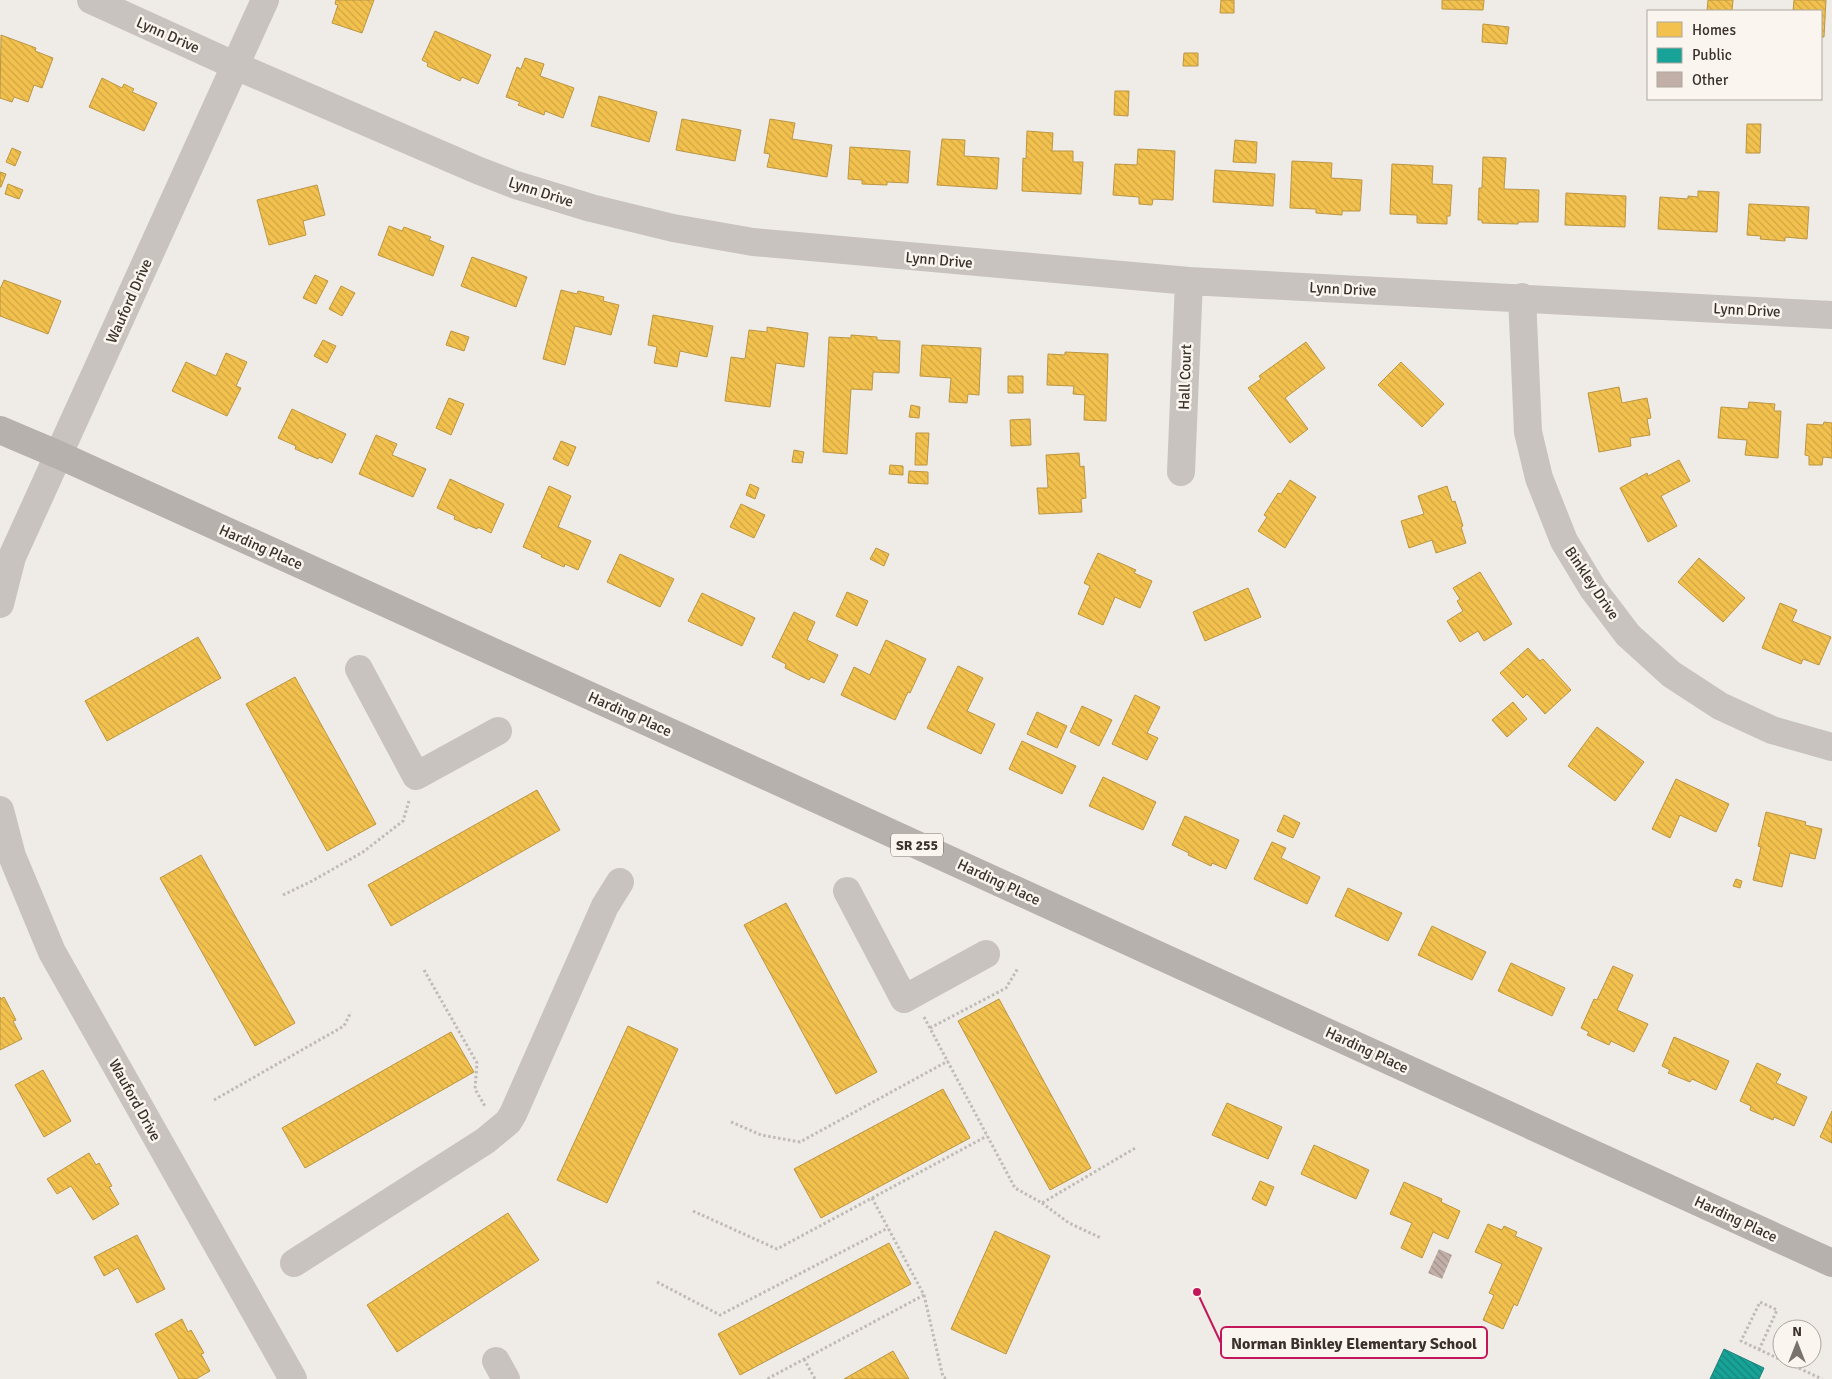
<svg xmlns="http://www.w3.org/2000/svg" width="1832" height="1379" viewBox="0 0 1832 1379" font-family="Signika,sans-serif">
<style>
.homes{fill:url(#homes-back-hatch);stroke:#bb9644}
.public{fill:url(#public-back-hatch);stroke:#228178}
.building{fill:url(#building-back-hatch)}
.lines{fill:none;stroke-linecap:round;stroke-linejoin:round}
.path{stroke:#c1bbb6;stroke-width:3;stroke-dasharray:2.5 2.5;stroke-linecap:butt}
.minor{stroke:#c8c3be;stroke-width:28}
.major{stroke:#b7b1ad;stroke-width:28}
.labels{text-anchor:middle;dominant-baseline:central;stroke-width:5;stroke-linejoin:round;paint-order:stroke}
.shield{fill:#faf5ee;stroke:#746c66;stroke-width:1}
.shield-label{font-size:14px;font-weight:bold;fill:#3a312c}
.street-label{font-size:15px;fill:#3a312c;stroke:#faf5ee}
.leader{fill:none;stroke:#c2185b;stroke-width:2}
.callout-dot{fill:#c2185b;stroke:#faf5ee;stroke-width:2}
.callout{fill:#faf5ee;stroke:#c2185b;stroke-width:2}
.callout-label{font-size:16px;text-anchor:middle;font-weight:bold;fill:#3a312c}
</style>
<defs>
<pattern id="homes-back-hatch" width="6" height="6" patternUnits="userSpaceOnUse" patternTransform="scale(1.25)"><rect width="6" height="6" fill="#f2c14e"/><path d="M-1 5l2 2M0 0l6 6M5-1l2 2" fill="none" stroke="#d0a644"/></pattern>
<pattern id="public-back-hatch" width="6" height="6" patternUnits="userSpaceOnUse" patternTransform="scale(1.25)"><rect width="6" height="6" fill="#17a398"/><path d="M-1 5l2 2M0 0l6 6M5-1l2 2" fill="none" stroke="#16857c"/></pattern>
<pattern id="building-back-hatch" width="6" height="6" patternUnits="userSpaceOnUse" patternTransform="scale(1.25)"><rect width="6" height="6" fill="#c2b0a8"/><path d="M-1 5l2 2M0 0l6 6M5-1l2 2" fill="none" stroke="#9f9089"/></pattern>
</defs>
<rect width="100%" height="100%" fill="#efebe6"/>
<path class="homes" d="M336,0H374L362,33L332,23L338,5L335,4Z
M1221,0H1234V13H1220Z
M1442,0H1484L1483,10L1442,9Z
M1708,0H1733L1732,11H1707Z
M1794,0H1826L1824,37H1821V11H1793Z
M1483,24L1509,27L1507,44L1482,42Z
M435,31L491,55L478,84L462,77L460,81L427,66L428,63L422,60Z
M1,35L36,48L35,51L53,58L42,88L34,85L28,102L14,97L12,102L0,98Z
M1184,53H1198V66H1183Z
M525,58L544,64L540,76L574,88L563,118L545,111L544,115L518,105L520,102L506,97L517,67L521,69Z
M102,78L122,88L124,84L134,89L132,92L157,103L144,131L89,107Z
M1115,91H1129L1128,116L1114,115Z
M599,96L657,112L649,142L591,126Z
M682,119L741,130L735,161L676,150Z
M770,119L795,123L792,139L832,145L827,177L767,167L770,154L764,153Z
M1747,124H1761L1760,153H1746Z
M1027,131L1053,133L1052,151H1073V162H1083L1081,194L1022,191L1023,158L1026,159Z
M942,139L965,140L964,156L999,158L997,189L937,185Z
M1235,140L1257,142L1256,163L1233,162Z
M850,147L910,151L908,183L887,182V185L862,184V180L848,179Z
M12,148L21,152L15,166L6,162Z
M1138,149L1175,151L1173,200L1153,199L1152,205L1139,204V197L1113,195L1115,164L1137,165Z
M1483,157L1506,158L1504,189L1539,190L1538,222H1518V224L1482,223V220H1478L1479,188H1482Z
M1292,161L1332,163L1331,178L1362,180L1360,211H1342V215L1316,213V209L1290,208Z
M1392,164L1433,166L1432,184L1452,185L1450,216H1447V224L1417,223V215L1390,214Z
M1215,170L1275,174L1273,206L1213,202Z
M0,172L6,174L1,187H0Z
M8,184L23,190L19,199L5,194Z
M317,185L325,215L303,221L306,235L269,245L257,200Z
M1698,191L1719,192L1717,232L1658,229L1660,197L1688,199V196L1698,197Z
M1566,193L1626,196L1625,227L1565,225Z
M1749,204L1809,207L1807,239L1785,237V241L1760,239L1761,236L1747,235Z
M389,226L402,231L404,227L431,237L429,240L444,246L433,276L378,255Z
M472,257L527,277L516,307L461,286Z
M315,275L328,281L316,304L303,298Z
M4,280L61,301L48,334L0,316V289Z
M341,286L355,293L342,316L329,309Z
M561,290L577,294L578,291L604,297L603,301L619,305L611,335L575,326L565,365L543,359Z
M653,315L713,326L707,357L680,351L677,367L654,363L657,347L648,345Z
M767,327L808,333L804,367L776,363L770,407L725,401L731,357L745,359L749,330L767,332Z
M451,331L469,337L464,351L446,345Z
M851,335L877,337V340L900,341L899,373L873,372L872,390L851,389L847,454L823,452L829,337L851,338Z
M323,340L336,346L327,363L314,356Z
M1306,342L1325,368L1285,398L1308,429L1290,443L1248,388L1261,379L1259,376Z
M922,345L981,348L979,395L968,394L967,403L949,402L951,378L920,376Z
M1065,352L1108,354L1106,421L1084,420L1085,395L1073,394L1074,386L1047,385L1048,354L1065,355Z
M226,353L247,362L236,386L241,388L227,416L172,391L186,362L216,376Z
M1401,362L1444,404L1422,427L1378,385Z
M1008,376H1023V393H1008Z
M1619,387L1622,403L1647,398L1651,418L1647,419L1650,435L1630,438L1631,446L1599,452L1588,393Z
M449,398L464,404L451,435L436,428Z
M1749,402L1775,404L1774,411H1781L1778,458L1745,455L1747,440L1718,438L1721,407L1748,409Z
M911,405L920,407L919,418L909,417Z
M292,409L346,434L332,463L319,457L318,459L295,449L296,446L278,438Z
M1030,419L1031,445L1011,446L1010,420Z
M1824,422L1832,423V458L1823,457L1822,465H1809V456L1805,455L1807,424L1823,425Z
M916,433H929L927,465H915Z
M376,435L397,444L392,455L426,469L413,497L359,474Z
M561,441L576,447L568,466L553,459Z
M794,450L804,452L802,463L792,462Z
M1079,453L1080,467L1084,466L1086,498L1081,499L1082,512L1039,514L1037,488H1048L1046,455Z
M1679,460L1690,481L1661,496L1677,526L1648,542L1620,488L1647,473L1648,476Z
M890,465L903,466V475L889,474Z
M909,471L928,472V484L908,483Z
M450,479L504,504L491,533L478,527L477,529L454,519L455,516L437,508Z
M1290,480L1316,497L1285,548L1258,531L1267,517L1264,515L1278,493L1281,494Z
M750,484L759,488L755,499L746,495Z
M549,486L571,496L558,527L591,541L578,570L565,564L564,567L541,557L542,555L523,547Z
M1447,486L1452,502L1455,501L1463,526L1461,527L1466,543L1436,553L1432,540L1409,548L1401,521L1424,514L1418,496Z
M741,504L765,515L754,538L730,527Z
M876,548L889,554L884,566L870,559Z
M1098,553L1136,570L1134,573L1152,581L1140,608L1115,597L1103,625L1078,614L1090,586L1084,583Z
M620,554L674,579L660,607L607,582Z
M1699,558L1745,598L1723,622L1678,582Z
M1480,572L1512,624L1484,641L1478,631L1460,642L1447,621L1463,611L1457,601L1460,599L1453,588Z
M1248,588L1261,617L1205,641L1193,612Z
M847,592L868,601L857,626L836,616Z
M702,593L755,618L742,646L688,621Z
M1780,603L1797,610L1792,621L1831,637L1819,665L1803,659L1801,664L1762,648Z
M794,612L815,622L807,640L838,655L824,683L811,677L809,680L785,668L786,664L772,657Z
M198,637L221,678L107,741L85,701Z
M886,640L926,659L910,693L908,692L895,720L841,695L854,667L870,675Z
M1528,648L1540,661L1543,659L1571,690L1545,714L1527,694L1523,698L1500,673Z
M958,666L983,678L967,711L995,724L981,754L927,728Z
M295,677L376,824L327,851L246,704Z
M1135,695L1160,707L1147,733L1158,738L1147,760L1112,744Z
M1513,702L1527,719L1507,737L1492,720Z
M1082,706L1112,720L1099,746L1070,732Z
M1037,712L1067,726L1057,748L1027,734Z
M1597,727L1644,762L1615,801L1568,766Z
M1022,741L1076,766L1062,794L1009,769Z
M1103,777L1156,802L1143,830L1089,806Z
M1676,779L1729,804L1716,832L1680,815L1670,838L1652,829Z
M537,790L560,830L391,926L368,885Z
M1766,812L1806,822L1805,825L1822,829L1815,859L1790,853L1782,887L1753,880L1761,847L1758,846Z
M1284,815L1300,823L1293,838L1277,831Z
M1185,816L1239,840L1226,869L1212,863L1211,866L1188,855L1189,853L1172,845Z
M1272,842L1286,848L1281,858L1320,877L1307,904L1254,879Z
M201,855L295,1023L255,1046L160,878Z
M1736,879L1742,881L1740,888L1733,886Z
M1348,888L1402,913L1388,941L1335,916Z
M786,903L877,1072L836,1094L744,925Z
M1432,926L1486,952L1472,980L1418,955Z
M1511,963L1565,988L1552,1016L1498,991Z
M1613,966L1633,975L1617,1010L1648,1024L1634,1052L1611,1041L1609,1045L1587,1035L1589,1032L1581,1028L1594,999L1597,1000Z
M0,997L1,999L4,997L16,1020L13,1021L22,1039L0,1050Z
M999,999L1091,1168L1050,1190L958,1021Z
M628,1026L678,1049L607,1203L557,1180Z
M451,1032L474,1072L305,1168L282,1128Z
M1674,1037L1729,1061L1716,1090L1692,1079L1690,1082L1668,1073L1670,1070L1662,1066Z
M1757,1063L1781,1074L1776,1083L1807,1097L1794,1126L1774,1117L1773,1120L1750,1110L1751,1106L1740,1101Z
M43,1070L71,1121L44,1137L15,1085Z
M943,1089L970,1138L821,1218L794,1169Z
M1227,1103L1282,1127L1268,1159L1212,1135Z
M1832,1111V1143L1820,1137Z
M1314,1145L1369,1170L1356,1199L1301,1174Z
M89,1153L96,1165L99,1163L112,1186L109,1187L119,1204L93,1220L71,1186L57,1194L47,1179Z
M1260,1181L1274,1187L1266,1206L1252,1199Z
M1404,1182L1442,1199L1441,1202L1460,1211L1448,1239L1433,1232L1422,1258L1401,1248L1412,1223L1390,1214Z
M508,1213L539,1260L397,1352L367,1305Z
M1488,1224L1502,1230L1504,1226L1517,1232L1515,1236L1542,1248L1517,1306L1514,1304L1503,1329L1483,1320L1494,1295L1489,1293L1502,1264L1475,1252Z
M995,1231L1050,1256L1006,1354L951,1329Z
M137,1235L165,1289L137,1303L118,1268L104,1276L94,1257Z
M889,1243L911,1284L740,1375L718,1334Z
M182,1319L188,1332L191,1330L204,1353L201,1354L210,1371L196,1379H179L155,1334Z
M893,1351L909,1379H844Z"/>
<path class="public" d="M1724,1349L1764,1368L1759,1379H1710Z"/>
<path class="building" d="M1439,1249L1452,1255L1442,1279L1428,1273Z"/>
<g class="lines">
<path class="path" d="M283,895L312,881L363,852L403,821L409,801
M424,970L477,1063L475,1089L486,1108
M924,1017L1015,1188L1042,1203L1137,1147
M930,1028L1006,988L1018,968
M214,1100L344,1026L351,1012
M731,1122L761,1135L800,1142L948,1061
M872,1198L987,1136
M1042,1203L1069,1223L1101,1238
M693,1211L777,1249L872,1198L924,1295L767,1379
M657,1282L720,1315L888,1228
M924,1295L943,1377L947,1379
M1759,1350L1777,1310L1760,1302L1741,1341L1822,1379
M804,1359L815,1379"/>
<path class="minor" d="M91,0L236,66L477,170L516,185L591,208L673,228L753,242L1189,281L1832,315
M1522,297L1528,432L1539,478L1564,541L1593,589L1628,635L1671,674L1720,706L1772,730L1832,747
M1181,472L1189,281
M0,604L12,557L265,0
M359,669L416,776L498,731
M0,810L12,856L52,952L293,1379
M847,891L904,999L986,954
M294,1263L485,1141L508,1122L513,1114L605,906L620,882
M496,1361L506,1379"/>
<path class="major" d="M0,430L59,455L696,744L1832,1263"/>
</g>
<g class="labels">
<rect class="shield" x="891" y="833.5" width="52" height="23" rx="4"/>
<g class="shield-label">
<text x="917" y="845">SR 255</text>
</g>
<g class="street-label">
<text transform="translate(168 35) rotate(24)">Lynn Drive</text>
<text transform="translate(541 192) rotate(18)">Lynn Drive</text>
<text transform="translate(939 260) rotate(5)">Lynn Drive</text>
<text transform="translate(1343 289) rotate(3)">Lynn Drive</text>
<text transform="translate(129 301) rotate(-66)">Wauford Drive</text>
<text transform="translate(1747 310) rotate(3)">Lynn Drive</text>
<text transform="translate(1185 377) rotate(-88)">Hall Court</text>
<text transform="translate(261 547) rotate(24)">Harding Place</text>
<text transform="translate(1592 583) rotate(56)">Binkley Drive</text>
<text transform="translate(630 714) rotate(24)">Harding Place</text>
<text transform="translate(999 882) rotate(25)">Harding Place</text>
<text transform="translate(1367 1050) rotate(25)">Harding Place</text>
<text transform="translate(135 1100) rotate(61)">Wauford Drive</text>
<text transform="translate(1736 1219) rotate(25)">Harding Place</text>
</g>
</g>
<path class="leader" d="M1197 1292L1221 1343"/>
<circle class="callout-dot" cx="1197" cy="1292" r="5"/>
<rect class="callout" x="1221" y="1327" width="266" height="31" rx="5"/>
<g class="callout-label">
<text x="1354" y="1349">Norman Binkley Elementary School</text>
</g>
<rect x="1647" y="10" width="175" height="90" fill="#faf5ee" stroke="#ada7a0"/>
<rect x="1657" y="22" width="25" height="15" fill="#f2c14e" stroke="#ada7a0"/>
<text x="1692" y="35" font-size="15" fill="#3a312c">Homes</text>
<rect x="1657" y="48" width="25" height="15" fill="#17a398" stroke="#ada7a0"/>
<text x="1692" y="60" font-size="15" fill="#3a312c">Public</text>
<rect x="1657" y="72" width="25" height="15" fill="#c2b0a8" stroke="#ada7a0"/>
<text x="1692" y="85" font-size="15" fill="#3a312c">Other</text>
<g transform="translate(1797 1344)"><circle r="24" fill="#faf5ee" stroke="#ada7a0"/>
<path d="M0-4L9 19L0 12L-9 19Z" fill="#79726d"/>
<text y="-8" font-size="14" font-weight="bold" text-anchor="middle" fill="#3a312c">N</text>
</g>
</svg>
